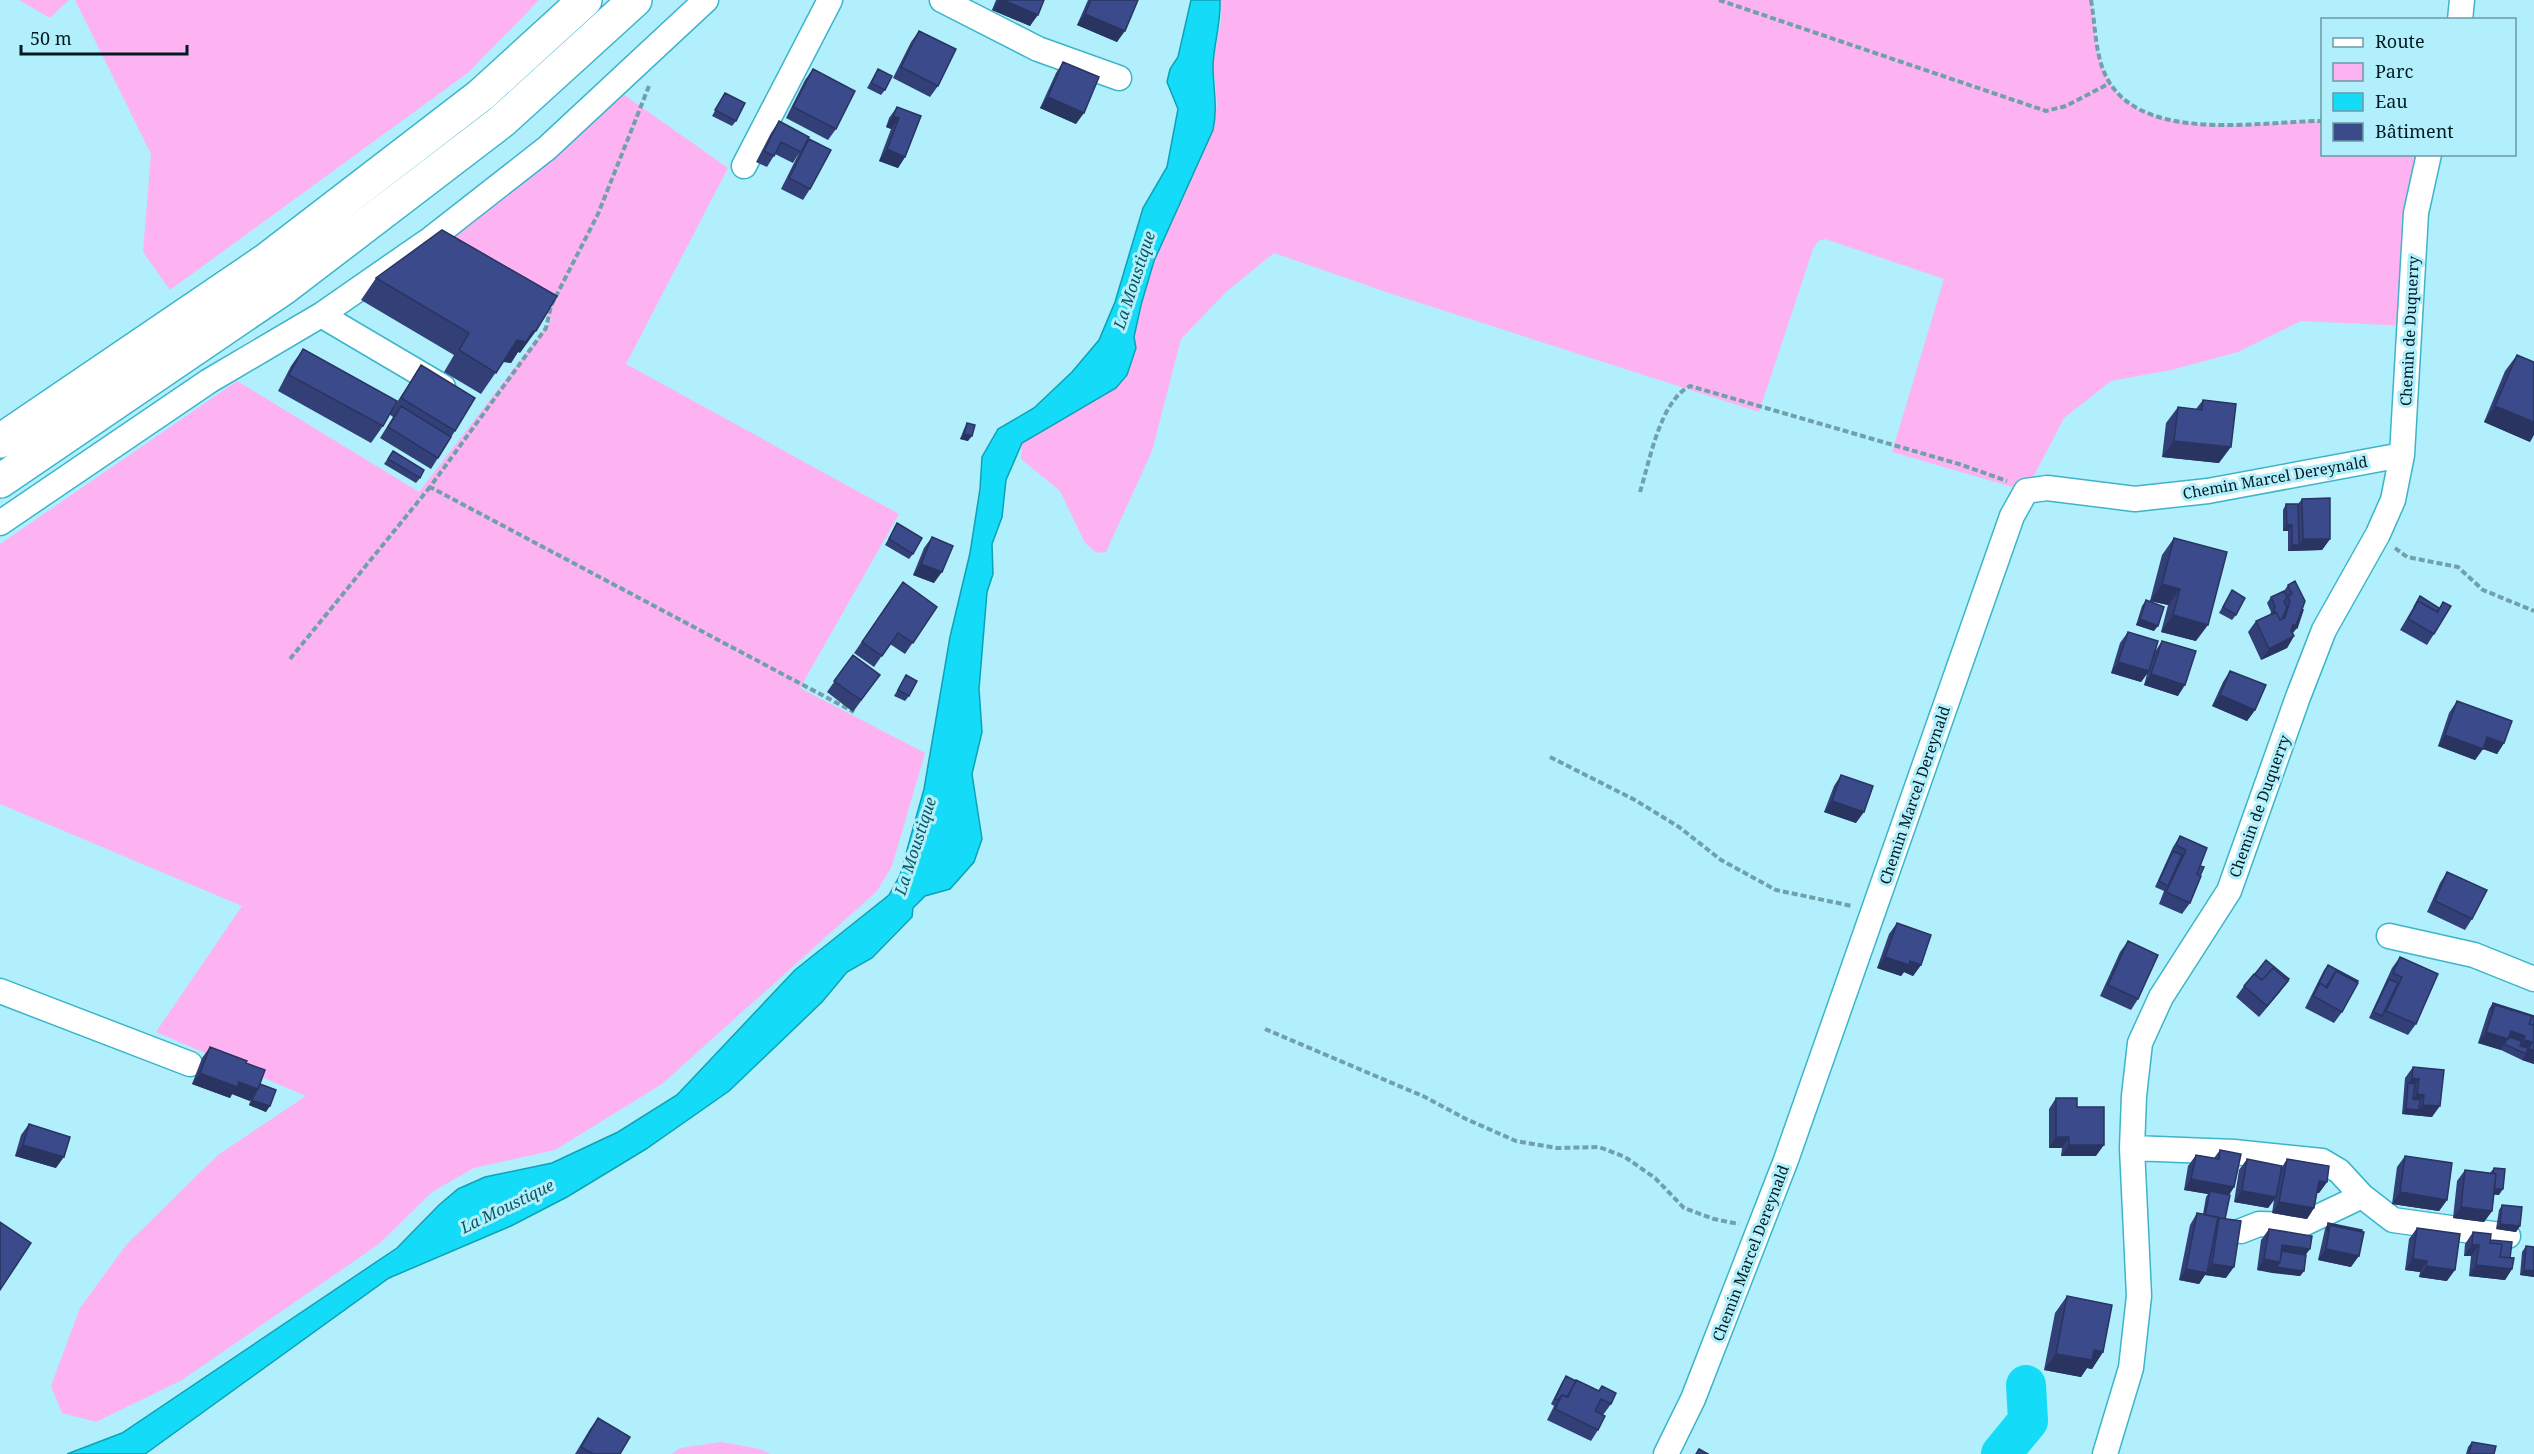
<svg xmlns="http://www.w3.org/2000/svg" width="2534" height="1454" viewBox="0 0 2534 1454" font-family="'Noto Serif',serif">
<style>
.green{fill:#fdb3f2}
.water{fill:#14dbf7;stroke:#0fa1b6;stroke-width:1.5}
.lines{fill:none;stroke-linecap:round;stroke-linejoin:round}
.river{stroke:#14dbf7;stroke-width:40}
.minor-casing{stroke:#3cb5ca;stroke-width:27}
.highway-casing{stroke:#3cb5ca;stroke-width:36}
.path{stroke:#70a0aa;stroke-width:4;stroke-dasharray:6 3;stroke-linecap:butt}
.minor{stroke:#fff;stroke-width:24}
.highway{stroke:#fff;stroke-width:33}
.wall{fill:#334078}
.shaded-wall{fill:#293461}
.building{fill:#3b4a8b;stroke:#293461;stroke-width:1.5}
.labels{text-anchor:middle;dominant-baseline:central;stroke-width:6;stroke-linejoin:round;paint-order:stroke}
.street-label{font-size:15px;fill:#021a1f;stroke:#b1effc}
.water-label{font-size:16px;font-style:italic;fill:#0c5561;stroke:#b1effc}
</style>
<rect width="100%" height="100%" fill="#b1effc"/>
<path class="green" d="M19,0H69L50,18Z
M75,0H539L469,72L170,290L143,252L151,154Z
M1220,0H2091C2095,22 2095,51 2104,72C2135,146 2260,121 2322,121V154L2429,155L2409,326L2301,321L2238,352L2171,370L2111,381L2064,418L2026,491L1892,452L1944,279L1825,239L1818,241L1813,249L1759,412L1389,293L1274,253L1226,292L1181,339L1152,451L1106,552L1097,553L1085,543L1060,491L1021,459L1022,443L1116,388L1127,375L1136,348L1134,337L1141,305L1154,261L1213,130L1217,104L1213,62L1221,21Z
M620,92L728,168L626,364L899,514L800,688L925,753L892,866L877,891L662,1084L555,1150L474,1168L432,1192L379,1244L182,1380L96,1422L62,1413L51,1386L80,1308L126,1245L218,1155L306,1096L156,1032L242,906L0,804V544L237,381L419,492L552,319L433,247Z
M721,1442L760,1449L770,1454H672L680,1448Z"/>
<path class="water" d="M1191,0H1220C1221,23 1214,43 1213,65C1213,88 1218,107 1213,130L1154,261L1141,305L1134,337L1136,348L1127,375L1116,388L1022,443L1006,480L1002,517L992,544L993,574L987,592L979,689L982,732L972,774L982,839L974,862L950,889L925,896L913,908L912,917L872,958L847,972L822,1002L729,1091L646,1149L567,1197L511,1226L389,1278L145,1454H67L122,1433L397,1248L439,1205L458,1189L485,1177L552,1163L618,1132L677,1095L795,970L889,895L900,875L924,789L950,637L970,553L980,489L982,457L998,429L1034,408L1072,372L1099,340L1115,302L1143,208L1167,167L1178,109L1167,82L1170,69L1178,57Z"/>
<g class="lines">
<path class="river" d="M2001,1454L2028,1421L2026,1385"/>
<g class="minor-casing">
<path id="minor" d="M942,0L1038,49L1119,78
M2460,20L2462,0
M744,166L830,0
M321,315L443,387
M0,523L209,381L321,315L432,238L547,148L706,0
M2389,936L2474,955L2534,979
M0,991L190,1064
M2132,1148L2234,1152L2322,1161L2339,1171L2362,1196L2393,1220L2508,1236
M2241,1231L2259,1224L2301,1225L2362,1196
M1666,1454L1693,1399L1786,1160L2012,516L2026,491L2047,488L2135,499L2208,491L2402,455
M2105,1454L2131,1368L2139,1296L2132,1148L2134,1096L2140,1043L2161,997L2229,891L2298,697L2324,630L2378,534L2393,500L2402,455L2416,213L2429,154"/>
</g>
<g class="highway-casing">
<path id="highway" d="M0,441L265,261L481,95L585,0
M0,481L285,287L502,121L635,0"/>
</g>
<path class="path" d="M1719,0L2046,111L2066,106L2110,83
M2091,0C2095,22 2095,51 2104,72C2135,146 2260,121 2322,121
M649,86L598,214L551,306L546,328L430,487L854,712
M1640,492C1650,460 1660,401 1690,386L1959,464L2007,481
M2395,548L2407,557L2458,567L2483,590L2534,611
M290,659L430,487
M1550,757L1635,800L1679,827L1721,860L1776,890L1852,906
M1265,1029L1425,1097L1466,1119L1516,1141L1557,1148L1599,1147L1625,1157L1655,1178L1684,1208L1714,1219L1739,1224"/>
<use href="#minor" class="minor"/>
<use href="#highway" class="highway"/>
</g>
<path class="wall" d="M996,0H1044L1030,26L992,10Z
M1088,0H1138L1117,42L1077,25Z
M919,31L938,86L930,97L893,78L911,42Z
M1063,62L1076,124L1040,108L1056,73Z
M813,69L836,129L828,140L786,118L805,80Z
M878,69L885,90L881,95L867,88Z
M725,93L736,121L732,126L712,116Z
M897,107L905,157L898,168L879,161L891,129L886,127L889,118Z
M779,121L803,148L809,139L810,189L803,200L781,189L799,153L793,163L775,154L767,167L756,162L771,133Z
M376,278L520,353L518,352L511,363L503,362L481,394L444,372L454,355L361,300Z
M303,349L390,413L421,365L455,431L431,469L380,438L393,417L389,414L383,426L371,443L278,391L291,366Z
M2517,355L2530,442L2484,422L2505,371Z
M2203,400L2219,463L2162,457L2166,423L2178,407L2196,409Z
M967,423L968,441L960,439L964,429Z
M393,451L420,478L416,483L384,464Z
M2302,499L2330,539L2322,550L2288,551V531H2283V510L2286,504H2298Z
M897,523L913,554L909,559L885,545Z
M932,537L934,583L913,575L924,548Z
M2174,538L2196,641L2161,632L2168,605L2150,601L2162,555Z
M2295,581L2293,633L2294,636L2287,648L2261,660L2248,632L2256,621L2270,615L2271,612L2267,603L2271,597L2284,591L2288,585Z
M903,582L937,607L905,654L890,644L874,667L854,653Z
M2232,590L2236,615L2232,620L2219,613Z
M2420,596L2439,608L2443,602L2434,634L2427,645L2400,630Z
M2146,600L2154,631L2136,625L2142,606Z
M2128,632L2156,650L2162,641L2178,696L2144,685L2147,674L2141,682L2111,673L2120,643Z
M853,655L880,675L853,712L827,692Z
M2230,671L2255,710L2247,721L2212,706L2223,682Z
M906,675L909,696L905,701L894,696Z
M2457,701L2504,743L2497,754L2483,749L2475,760L2438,746L2449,713Z
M1841,775L1856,823L1824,812L1834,786Z
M2180,836L2200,866L2190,903L2182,914L2159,904L2164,891L2155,887L2173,847Z
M2447,872L2472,919L2465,930L2427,912L2440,883Z
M1897,923L1921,965L1913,976L1904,972L1901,976L1877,968L1889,934Z
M2128,941L2138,999L2131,1010L2100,996L2120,952Z
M2400,957L2416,1024L2408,1035L2369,1018L2392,968Z
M2328,965L2357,982L2342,1012L2334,1023L2305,1008L2324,970Z
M2289,979L2259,1017L2236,997L2244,986Z
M2493,1003L2534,1016V1064L2522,1060L2501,1050L2478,1043L2489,1009Z
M210,1047L246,1063L260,1084L266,1112L249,1105L251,1099L250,1101L232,1094L230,1098L192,1084L202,1058Z
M2413,1067L2444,1070L2432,1117L2402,1114L2405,1078Z
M2056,1098L2077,1107L2096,1156H2061L2062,1148H2049V1109Z
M29,1124L56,1168L15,1156L21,1135Z
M2220,1150L2234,1187L2229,1195L2225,1219L2226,1278L2205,1275L2199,1284L2179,1280L2190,1225L2197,1213L2203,1214L2206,1197L2208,1194L2184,1190L2188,1166L2196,1155L2214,1158Z
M2405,1156L2447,1200L2439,1211L2392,1204L2397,1167Z
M2247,1159L2282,1167L2287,1159L2327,1182L2319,1193H2317L2314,1208L2307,1219L2272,1213L2274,1200L2268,1208L2234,1202L2239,1170Z
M2494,1168L2499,1195L2494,1194L2492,1211L2484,1222L2453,1218L2457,1181L2465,1170L2490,1173Z
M2502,1205L2520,1226L2516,1232L2496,1229L2499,1210Z
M2328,1223L2351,1267L2318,1260L2325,1229Z
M2417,1228L2447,1281L2419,1277L2420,1272L2405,1270L2409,1239Z
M2269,1229L2306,1255L2304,1271L2300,1276L2257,1270L2261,1240Z
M2473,1232L2491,1240L2512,1269L2505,1280L2469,1276L2471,1256H2464L2465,1244Z
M2526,1246L2534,1247V1277L2520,1275L2522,1252Z
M2067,1296L2103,1352L2092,1369L2087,1368L2081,1377L2044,1370L2055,1313Z
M1566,1376L1598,1391L1602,1386L1611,1404L1603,1415L1598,1430L1591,1441L1547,1420L1554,1406L1551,1404L1562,1382Z
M598,1418L620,1454H575L590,1429Z
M2472,1442L2494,1454H2466L2468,1447Z"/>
<path class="shaded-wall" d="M999,0H1003L1038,15L1030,26L992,10Z
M1085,14L1125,31L1117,42L1077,25Z
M1048,97L1084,113L1076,124L1040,108Z
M893,116L899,118L891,129L886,127Z
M887,149L905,157L898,168L879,161Z
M533,331H536L520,353L518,352L511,363L502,361L517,340Z
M2495,406L2534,422V435L2530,442L2484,422Z
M964,434L972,436L968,441L960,439Z
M2174,441L2231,447L2219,463L2162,457Z
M2287,525H2292L2288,531H2283Z
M2303,539H2330L2322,550L2288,551L2292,545H2299Z
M921,564L942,572L934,583L913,575Z
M2162,584L2180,589L2168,605L2150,601Z
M2173,615L2208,625L2196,641L2161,632Z
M2140,619L2158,626L2154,631L2136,625Z
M2293,625L2296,626L2297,628L2293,633L2286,636Z
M2294,636L2287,648L2261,660L2269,649Z
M2118,662L2149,671L2141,682L2111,673Z
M2151,674L2185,685L2178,696L2144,685Z
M2220,695L2255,710L2247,721L2212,706Z
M2445,735L2487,737L2504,743L2497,754L2483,749L2475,760L2438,746Z
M1832,801L1864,812L1856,823L1824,812Z
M1885,957L1910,961L1921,965L1913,976L1904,972L1901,976L1877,968Z
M2289,979L2280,992L2259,1017L2267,1006Z
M2511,1031L2525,1036L2517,1047L2505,1043L2501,1050L2478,1043L2486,1032Z
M2524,1040L2532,1042L2524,1053L2516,1050Z
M2529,1049L2534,1050V1064L2522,1060Z
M200,1073L239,1082L258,1089L250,1101L232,1094L230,1098L192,1084Z
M2412,1078L2419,1079L2411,1090L2408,1083L2404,1089Z
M2417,1094L2424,1095L2416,1106L2409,1105Z
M252,1100L270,1106L266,1112L249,1105Z
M2423,1105L2440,1106L2432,1117L2402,1114L2406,1109L2419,1110Z
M2056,1137H2069L2062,1148H2049Z
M23,1145L64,1157L56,1168L15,1156Z
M2069,1145H2104L2096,1156H2061Z
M2191,1179L2234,1187L2227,1198L2210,1191L2208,1194L2184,1190Z
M2319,1181L2327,1182L2319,1193L2311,1192Z
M2491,1188L2503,1189L2499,1195L2487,1194Z
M2242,1191L2276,1197L2268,1208L2234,1202Z
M2400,1192L2447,1200L2439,1211L2392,1204Z
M2279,1202L2314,1208L2307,1219L2272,1213Z
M2461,1207L2492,1211L2484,1222L2453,1218Z
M2500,1224L2520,1226L2516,1232L2496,1229Z
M2282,1245L2310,1249L2302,1260L2278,1257Z
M2472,1245H2479L2471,1256H2464Z
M2326,1249L2359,1256L2351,1267L2318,1260Z
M2264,1259L2280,1262L2272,1273L2257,1270Z
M2413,1259L2427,1261L2420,1272L2405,1270Z
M2212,1264L2234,1267L2226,1278L2205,1275L2199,1284L2179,1280L2186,1269L2206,1272Z
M2476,1265L2512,1269L2505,1280L2469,1276Z
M2426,1266L2455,1270L2447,1281L2419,1277Z
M2276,1267L2304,1271L2300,1276L2272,1273Z
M2524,1270L2534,1271V1277L2520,1275Z
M2094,1350L2103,1352L2092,1369L2087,1368L2081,1377L2044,1370L2056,1354Z"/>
<path class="building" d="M1003,0H1044L1038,15Z
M1091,0H1138L1125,31L1085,14Z
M919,31L956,49L938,86L901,67Z
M1063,62L1099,77L1084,113L1048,97Z
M813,69L855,91L836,129L793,107Z
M878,69L892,76L885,90L871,83Z
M725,93L745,103L736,121L715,110Z
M897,107L921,116L905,157L887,149L899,118L893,116Z
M779,121L809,137L801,152L781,142L774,156L764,151Z
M809,139L831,150L810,189L789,178Z
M442,230L557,296L536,331H533L526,342L517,340L496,373L459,350L469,333L376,278Z
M303,349L397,401L383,426L289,375Z
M2517,355L2534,362V422L2495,406Z
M421,365L475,398L455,431L401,398Z
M2203,400L2236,404L2231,447L2174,441L2178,407L2202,410Z
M401,406L451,437L438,458L388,427Z
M967,423L975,425L972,436L964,434Z
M393,451L424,470L420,478L388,459Z
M2330,498V539H2303L2302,499Z
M2286,504H2298L2299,545H2292V525H2287Z
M897,523L922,538L913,554L889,539Z
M932,537L953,546L942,572L921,564Z
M2174,538L2227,552L2208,625L2173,615L2180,589L2162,584Z
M2295,581L2305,601L2296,626L2293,625L2291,631L2294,636L2269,649L2256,621L2276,612L2280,620L2285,618L2290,601L2288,596L2292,594L2288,585Z
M903,582L937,607L913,643L898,633L882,656L862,642Z
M2232,590L2245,598L2236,615L2223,607Z
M2284,591L2287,597L2284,602L2287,607L2282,619L2280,620L2276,612L2273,614L2275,606L2271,597Z
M2420,596L2439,608L2437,612L2418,601L2414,607Z
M2146,600L2164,607L2158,626L2140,619Z
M2418,601L2438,612L2443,602L2451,606L2434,634L2408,619Z
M2302,610H2303L2297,628L2295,627Z
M2128,632L2158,641L2149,671L2118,662Z
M2162,641L2196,651L2185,685L2151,674Z
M853,655L880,675L861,700L834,681Z
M2230,671L2266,685L2255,710L2220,695Z
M906,675L917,681L909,696L898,690Z
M2457,701L2512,721L2504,743L2487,737L2483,749L2445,735Z
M1841,775L1873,786L1864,812L1832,801Z
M2180,836L2207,848L2197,874L2201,876L2190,903L2166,892L2186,850L2176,845Z
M2173,851L2182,855L2168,886L2159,881Z
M2200,866L2204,867L2200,876L2197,874Z
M2447,872L2487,890L2472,919L2435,901Z
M1897,923L1931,935L1921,965L1910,961L1909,965L1885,957Z
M2128,941L2158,955L2138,999L2108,985Z
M2400,957L2438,974L2416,1024L2386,1011L2402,977L2393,973Z
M2266,960L2289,979L2284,986L2288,981L2273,968L2262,980L2255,974Z
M2328,965L2358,981L2357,982L2336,971L2326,987L2320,983L2316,989Z
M2273,968L2288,981L2267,1006L2244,986L2254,974L2262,980Z
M2336,971L2358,983L2342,1012L2313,996L2320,983L2327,988Z
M2389,979L2398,983L2382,1016L2373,1012Z
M2493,1003L2534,1016V1025L2529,1024L2532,1016L2495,1005L2491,1010Z
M2495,1005L2532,1016L2529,1024L2534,1025V1050L2529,1049L2532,1042L2524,1040L2525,1036L2511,1031L2508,1039L2486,1032Z
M2509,1037L2521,1041L2520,1046L2528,1048L2526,1054L2504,1044Z
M210,1047L247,1061L246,1063L265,1070L258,1089L239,1082L237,1087L200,1073Z
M2413,1067L2444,1070L2440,1106L2423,1105L2424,1095L2417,1094L2419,1079L2412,1078Z
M2408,1083L2415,1084L2413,1099L2420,1100L2419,1110L2406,1109Z
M260,1084L276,1090L270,1106L252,1100Z
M2056,1098H2077V1107H2104V1145H2069V1137H2056Z
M29,1124L70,1137L64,1157L23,1145Z
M2220,1150L2241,1154L2234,1187L2191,1179L2196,1155L2219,1159Z
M2405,1156L2452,1163L2447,1200L2400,1192Z
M2247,1159L2282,1166L2276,1197L2242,1191Z
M2287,1159L2329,1166L2327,1182L2319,1181L2314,1208L2279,1202Z
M2494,1168L2505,1169L2503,1189H2494L2496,1174L2493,1173Z
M2465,1170L2496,1174L2492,1211L2461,1207Z
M2210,1191L2230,1195L2225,1219L2205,1215Z
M2502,1205L2522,1207L2520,1226L2500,1224Z
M2197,1213L2218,1217L2207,1273L2186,1269Z
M2219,1218L2241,1221L2234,1267L2212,1264Z
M0,1222L31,1243L0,1290Z
M2328,1223L2362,1230L2361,1232L2330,1225L2327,1231Z
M2330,1225L2364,1232L2359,1256L2326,1249Z
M2417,1228L2460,1234L2455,1270L2426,1266L2427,1261L2413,1259Z
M2269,1229L2312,1236L2310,1249L2282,1245L2280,1262L2264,1259Z
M2473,1232L2491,1234L2490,1243L2502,1244L2500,1257L2514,1258L2512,1269L2476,1265L2479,1245H2472Z
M2491,1240L2512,1242L2510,1258L2500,1257L2502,1244L2490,1243Z
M2526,1246L2534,1247V1271L2524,1270Z
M2282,1251L2306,1255L2304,1271L2276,1267L2280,1262Z
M2067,1296L2112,1305L2103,1352L2094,1350L2092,1360L2056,1354Z
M1566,1376L1576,1381L1567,1397L1562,1395L1558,1400L1555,1399Z
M1576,1380L1599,1391L1602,1386L1616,1393L1611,1404L1601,1399L1595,1411L1605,1416L1598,1430L1555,1409L1562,1395L1568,1397Z
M598,1418L630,1437L620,1454H593L581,1447Z
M2472,1442L2496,1446L2494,1454H2469Z
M1699,1449L1708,1454H1696Z"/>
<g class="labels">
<g class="street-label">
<text transform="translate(2409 331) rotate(-87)">Chemin de Duquerry</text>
<text transform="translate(2275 477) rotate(-10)">Chemin Marcel Dereynald</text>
<text transform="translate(1914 795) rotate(-71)">Chemin Marcel Dereynald</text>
<text transform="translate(2259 806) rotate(-70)">Chemin de Duquerry</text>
<text transform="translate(1750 1253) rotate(-69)">Chemin Marcel Dereynald</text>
</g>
<g class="water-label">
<text transform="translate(1134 280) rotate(-72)">La Moustique</text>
<text transform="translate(915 846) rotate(-72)">La Moustique</text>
<text transform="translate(507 1206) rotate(-26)">La Moustique</text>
</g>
</g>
<rect x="2321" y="18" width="195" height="138" fill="#b1effc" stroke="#6b9aa4" stroke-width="1.5"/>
<rect x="2333" y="38" width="30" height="9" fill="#ffffff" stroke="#6b9aa4" stroke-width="1.5"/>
<text x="2375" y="48" font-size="18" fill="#021a1f">Route</text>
<rect x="2333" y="63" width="30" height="18" fill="#fdb3f2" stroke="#6b9aa4" stroke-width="1.5"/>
<text x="2375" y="78" font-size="18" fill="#021a1f">Parc</text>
<rect x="2333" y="93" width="30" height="18" fill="#14dbf7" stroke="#6b9aa4" stroke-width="1.5"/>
<text x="2375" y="108" font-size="18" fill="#021a1f">Eau</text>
<rect x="2333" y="123" width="30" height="18" fill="#3b4a8b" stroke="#6b9aa4" stroke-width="1.5"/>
<text x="2375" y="138" font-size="18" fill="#021a1f">Bâtiment</text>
<path d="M21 45v9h166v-9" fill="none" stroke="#021a1f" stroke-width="3"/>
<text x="30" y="45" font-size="18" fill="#021a1f" stroke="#b1effc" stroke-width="4.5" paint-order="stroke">50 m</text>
</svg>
